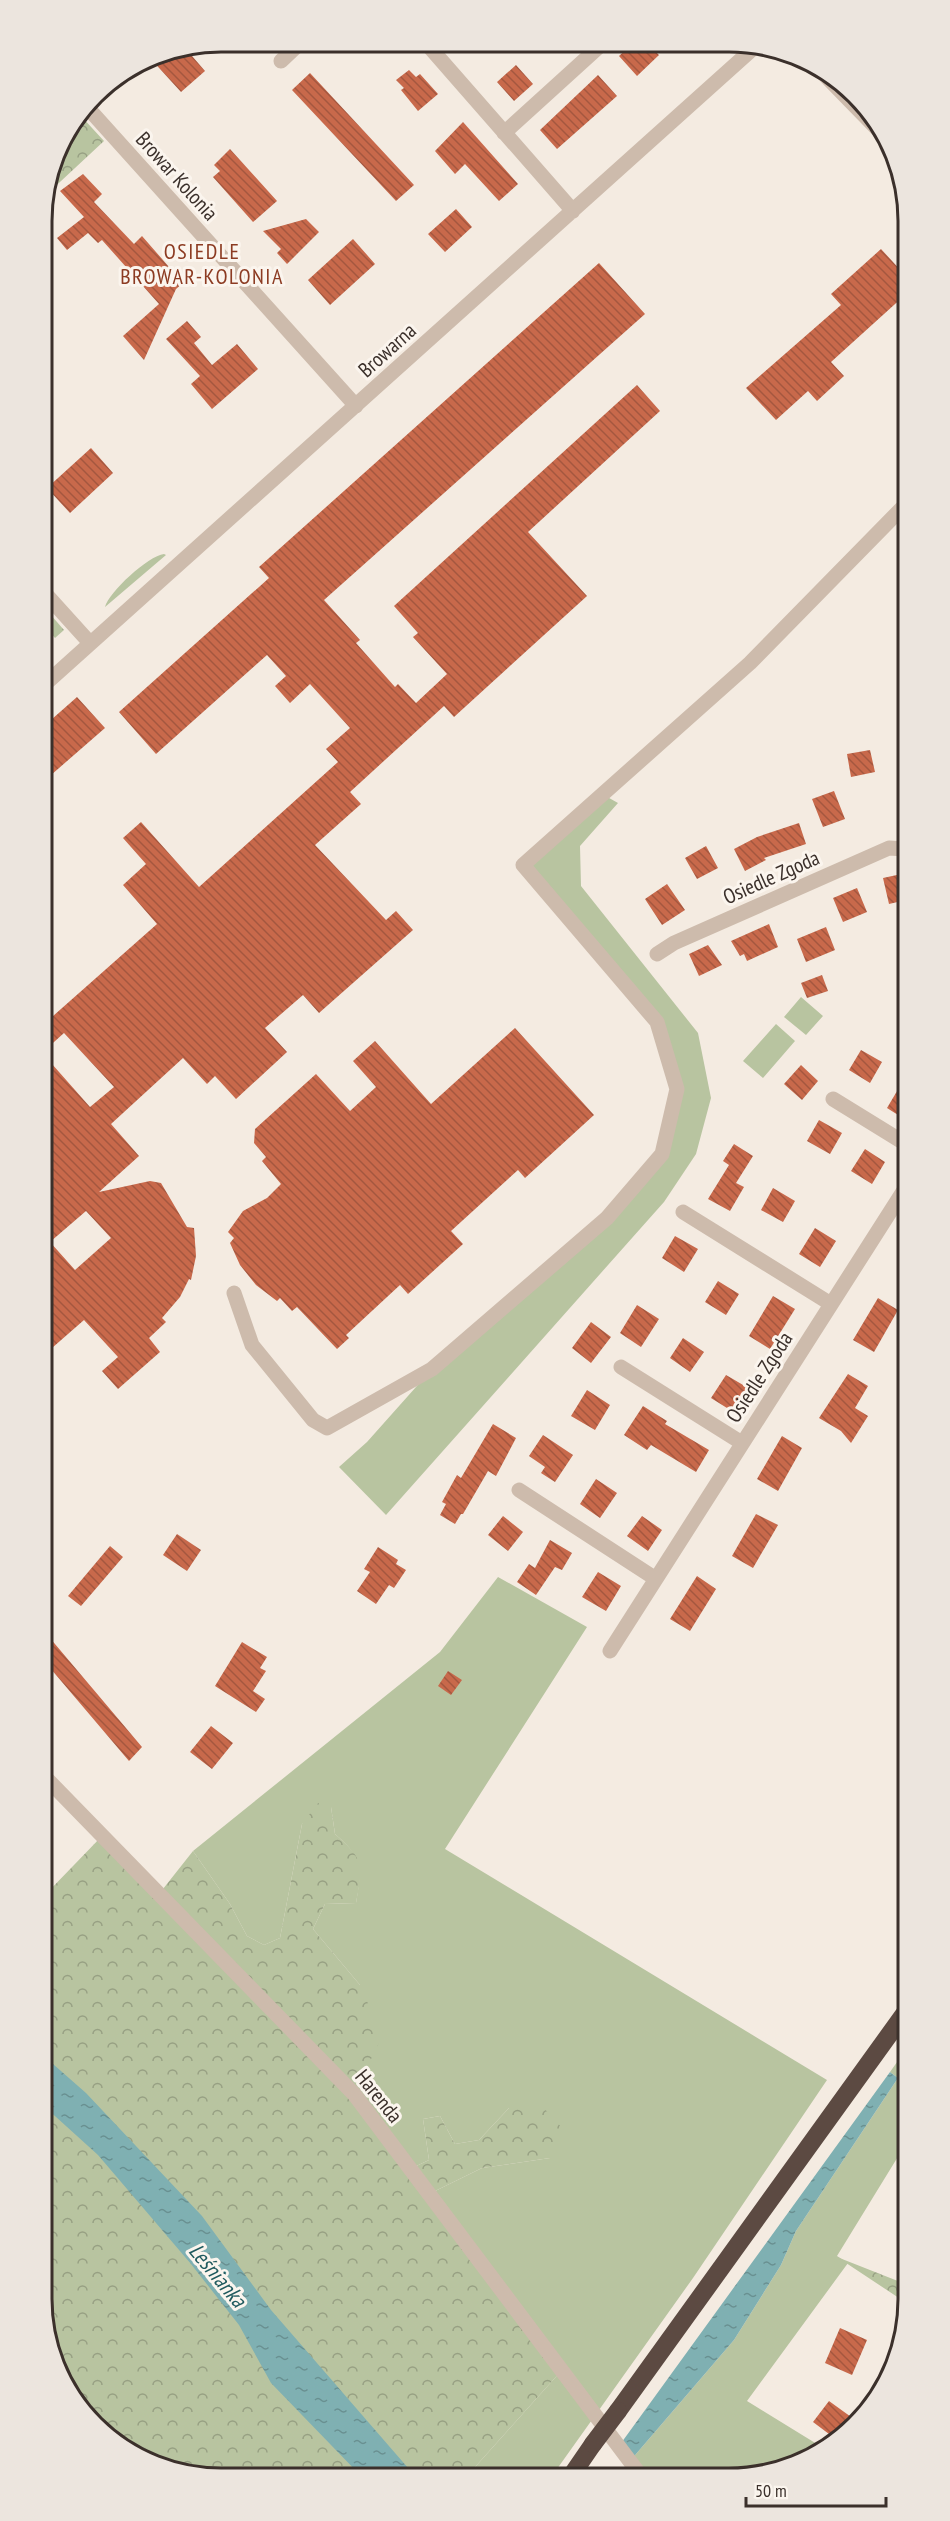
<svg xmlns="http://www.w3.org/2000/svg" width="950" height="2521" viewBox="0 0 950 2521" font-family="'PT Sans Narrow',sans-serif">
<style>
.grass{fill:#b8c4a0}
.forest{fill:url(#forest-crowns)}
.water{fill:url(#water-ripples)}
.building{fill:url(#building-back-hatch);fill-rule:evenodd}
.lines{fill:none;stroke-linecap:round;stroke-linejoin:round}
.minor{stroke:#cdbbac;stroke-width:15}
.highway{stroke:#5c4a42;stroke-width:18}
.highway-bridge{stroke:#5c4a42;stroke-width:18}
.labels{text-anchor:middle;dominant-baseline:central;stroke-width:6;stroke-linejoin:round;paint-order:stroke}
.street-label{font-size:21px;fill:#3b302b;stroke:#fbf5ee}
.neighbourhood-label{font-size:22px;letter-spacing:1.5px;fill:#8c3b22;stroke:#fbf5ee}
.water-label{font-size:22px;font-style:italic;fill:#1f5a5e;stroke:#fbf5ee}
.rim{fill:none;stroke:#3b302b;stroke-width:3}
</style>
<defs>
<pattern id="forest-crowns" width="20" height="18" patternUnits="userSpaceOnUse" patternTransform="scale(1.5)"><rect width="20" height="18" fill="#b8c4a0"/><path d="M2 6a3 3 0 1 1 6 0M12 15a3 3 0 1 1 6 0" fill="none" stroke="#97a083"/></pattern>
<pattern id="water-ripples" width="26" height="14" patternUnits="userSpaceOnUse" patternTransform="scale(1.5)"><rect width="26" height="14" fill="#7fb0b2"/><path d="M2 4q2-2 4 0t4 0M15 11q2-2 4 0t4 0" fill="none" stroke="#699091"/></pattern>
<pattern id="building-back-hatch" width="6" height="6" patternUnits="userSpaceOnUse" patternTransform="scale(1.5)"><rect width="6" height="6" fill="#c8694b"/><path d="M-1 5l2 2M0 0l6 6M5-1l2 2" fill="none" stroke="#a4573f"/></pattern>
</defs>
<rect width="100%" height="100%" fill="#f4ebe1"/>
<path class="grass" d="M164,554L166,555L105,607C109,592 148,556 164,554Z
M602,794L618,803L580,846L581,886L698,1033L711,1098L696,1154L664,1202L386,1515L339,1467L367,1442L432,1369L607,1218L662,1154L677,1089L657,1022L523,865Z
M801,997L823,1016L806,1035L784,1017Z
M776,1024L795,1041L763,1078L743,1061Z
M498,1577L587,1627L445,1849L827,2080L693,2278L552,2476H467L562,2370L429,2194L482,2168L550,2158L509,2108L479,2140L455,2144L440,2116L423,2119L429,2160L410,2169L354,2094L360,1985L313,1929L325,1904L356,1903C362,1868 363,1858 335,1834L331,1807L302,1824L280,1938L264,1945L247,1936L230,1904L193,1851L440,1652Z
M907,2048V2142L837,2256L848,2263L747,2401L825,2449L819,2455L764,2475L641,2476L630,2461L734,2340L781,2265L796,2231L898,2078L890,2072Z"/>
<path class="forest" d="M81,116L104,141L46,195L61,142Z
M43,606L64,630L55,638L43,624Z
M318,1803L331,1807L335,1834C365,1860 363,1866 356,1903L325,1904L313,1929L360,1985L382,2036L354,2095L410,2169L429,2160L423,2119L440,2116L455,2144L479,2140L509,2108L541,2105L564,2130L550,2158L482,2168L429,2194L562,2370L467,2476H187L142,2460L95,2427L66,2389L46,2335L45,1895L102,1836L159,1894L193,1851L230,1904L247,1936L264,1945L280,1938L302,1824Z
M837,2257L908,2285V2304Z"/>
<path class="water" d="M45,2057L86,2093L202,2216L271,2310L415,2476H361L271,2383L239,2325L191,2264L98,2155L45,2107Z
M890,2072L898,2078L796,2231L781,2265L734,2340L630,2461L619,2446Z"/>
<path class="building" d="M631,45H649L659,55L637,76L619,56Z
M186,49L205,71L181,92L150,58Z
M516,65L533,84L514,101L497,82Z
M409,70L416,77L420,74L438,94L418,111L401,90L404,88L396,80Z
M310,73L414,185L396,201L292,90Z
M598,75L617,96L557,149L540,130Z
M463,122L518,184L499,201L465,164L455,174L435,151Z
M230,149L277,201L253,222L213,177L220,171L214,165Z
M83,174L102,194L94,202L134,244L142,236L183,283L176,289L144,360L123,336L159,304L102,240L98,243L88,233L67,250L57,238L84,217L60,191Z
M456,209L472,227L445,252L428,234Z
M306,219L319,232L287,264L277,253L281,249L263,231Z
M353,239L375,264L330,305L308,280Z
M881,249L905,275V295L831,362L844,376L817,401L808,391L776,420L746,388L841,305L831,294Z
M599,263L645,314L324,600L360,640L356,643L395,687L398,684L416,703L447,674L413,637L418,633L394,606L637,385L660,411L528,532L587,596L454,717L444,706L350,792L361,804L315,845L386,920L396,911L413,930L319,1013L303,995L265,1028L287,1052L236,1099L215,1076L207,1084L183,1058L111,1124L139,1156L99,1192L150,1181L161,1183L187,1227L194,1228L196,1256L191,1280L189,1279L180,1297L162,1318L166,1322L149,1338L160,1352L118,1389L102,1371L118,1357L84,1320L44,1355V1055L90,1107L114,1087L64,1033L44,1051V1024L157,924L123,885L146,864L123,838L141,822L199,887L338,762L326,749L350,728L310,684L290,703L275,686L286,676L267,655L156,754L119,712L269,578L259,567ZM86,1211L111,1238L75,1270L50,1242Z
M187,321L201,337L194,343L212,365L237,344L258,369L212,409L191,384L200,376L166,339Z
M91,448L113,473L70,513L47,488Z
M77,697L105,728L43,782V727Z
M870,750L875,772L851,777L847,754Z
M834,791L845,819L823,827L812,799Z
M799,823L806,844L764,858L766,860L745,871L734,849L757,837Z
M706,846L718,868L697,879L685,858Z
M906,873V900L889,904L883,878Z
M667,884L685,910L662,925L645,899Z
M857,888L867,912L843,922L833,898Z
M769,924L778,947L747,961L744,954L740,956L731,941Z
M826,927L835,950L806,962L797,939Z
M708,945L722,965L699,976L689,954Z
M822,975L828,991L807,998L801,983Z
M515,1028L594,1115L525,1178L518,1170L451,1231L463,1244L408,1294L400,1285L346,1335L349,1338L337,1349L297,1307L292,1311L280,1298L277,1301L256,1285L240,1265L230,1243L234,1238L228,1232L243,1211L267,1198L281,1184L262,1161L266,1157L254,1143L255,1129L316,1074L350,1111L376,1087L353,1061L375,1041L431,1104Z
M861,1050L882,1062L870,1083L849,1070Z
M801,1065L818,1081L802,1100L784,1084Z
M906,1076V1120L887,1108Z
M819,1120L842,1133L830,1154L807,1141Z
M734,1144L753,1156L736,1183L744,1187L730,1211L708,1199L729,1165L723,1161Z
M865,1149L885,1162L872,1184L851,1171Z
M773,1188L795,1201L783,1222L761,1210Z
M815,1228L836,1241L820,1267L799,1254Z
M675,1236L698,1249L684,1272L662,1258Z
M718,1281L739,1294L726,1315L705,1302Z
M773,1296L795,1309L770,1349L749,1336Z
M878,1298L898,1310L874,1352L853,1340Z
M637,1305L659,1319L641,1347L620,1333Z
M591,1322L611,1337L591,1363L572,1348Z
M683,1338L704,1352L690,1372L670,1358Z
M848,1374L868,1386L855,1408L868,1416L851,1443L841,1431L819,1418Z
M726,1375L750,1389L735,1413L711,1398Z
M587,1390L610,1405L595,1430L571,1416Z
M643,1406L667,1421L665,1424L709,1450L696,1472L651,1445L647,1450L624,1435Z
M493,1424L516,1438L496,1476L488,1471L463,1514H461L455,1524L440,1515L446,1504L442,1502L457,1475L461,1478Z
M543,1435L573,1455L555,1482L541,1473L545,1467L529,1456Z
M782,1436L802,1448L778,1491L757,1479Z
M596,1479L617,1493L600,1518L580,1504Z
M756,1514L778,1525L753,1568L732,1556Z
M503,1516L523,1532L508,1551L488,1535Z
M642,1516L662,1530L648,1551L627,1536Z
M177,1534L201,1550L187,1571L163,1555Z
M550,1540L572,1553L562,1570L555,1567L536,1595L517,1582L529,1564L535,1568Z
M110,1546L123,1557L81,1606L68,1596Z
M378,1547L398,1560L396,1564L406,1570L394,1588L389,1585L376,1604L357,1591L370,1572L364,1569Z
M598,1572L621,1586L606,1611L582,1597Z
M697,1576L716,1589L690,1631L670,1619Z
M44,1631L142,1747L129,1761L45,1662Z
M242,1642L267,1657L260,1668L266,1671L253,1691L265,1699L256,1712L215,1686Z
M448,1671L462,1680L451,1695L438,1686Z
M211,1726L233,1743L212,1769L190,1752Z
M840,2328L867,2340L852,2375L825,2363Z
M829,2401L858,2422L837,2440L813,2422Z"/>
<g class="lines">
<path class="minor" d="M426,43L573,211
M281,61L300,43
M814,64L890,142
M87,107L356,406
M504,133L602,44
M43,591L90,643
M43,686L757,45
M657,954L674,943L889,848L905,849
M833,1099L906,1144
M683,1212L831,1304
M234,1293L252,1345L313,1420L327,1428L432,1369L607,1218L662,1154L677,1089L657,1022L523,865L750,663L905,505
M621,1367L742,1443
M519,1490L656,1579
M610,1651L906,1187
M45,1777L354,2094L641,2476"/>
<path class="highway" d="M618,2411L907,2010
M571,2476L593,2444"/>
<path class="highway-bridge" d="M593,2444L618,2411"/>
</g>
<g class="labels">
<g class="street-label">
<text transform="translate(177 176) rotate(48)">Browar Kolonia</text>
<text transform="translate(387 350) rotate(-42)">Browarna</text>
<text transform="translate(771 877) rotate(-24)">Osiedle Zgoda</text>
<text transform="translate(759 1377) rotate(-57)">Osiedle Zgoda</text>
<text transform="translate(379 2096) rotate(51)">Harenda</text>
</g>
<g class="neighbourhood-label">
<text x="202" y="251">OSIEDLE<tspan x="202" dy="25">BROWAR-KOLONIA</tspan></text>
</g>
<g class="water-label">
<text transform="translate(218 2275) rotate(50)">Leśnianka</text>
</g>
</g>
<path d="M0 0H950V2521H0ZM221 52H729A169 169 0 0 1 898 221V2299A169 169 0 0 1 729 2468H221A169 169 0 0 1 52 2299V221A169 169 0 0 1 221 52Z" fill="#ece5de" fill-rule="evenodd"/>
<path class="rim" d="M221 52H729A169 169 0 0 1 898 221V2299A169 169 0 0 1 729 2468H221A169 169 0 0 1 52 2299V221A169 169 0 0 1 221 52Z"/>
<path d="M746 2497v9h140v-9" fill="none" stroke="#3b302b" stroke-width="3"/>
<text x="755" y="2497" font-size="18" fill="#3b302b" stroke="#fbf5ee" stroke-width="4.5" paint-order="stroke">50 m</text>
</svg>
